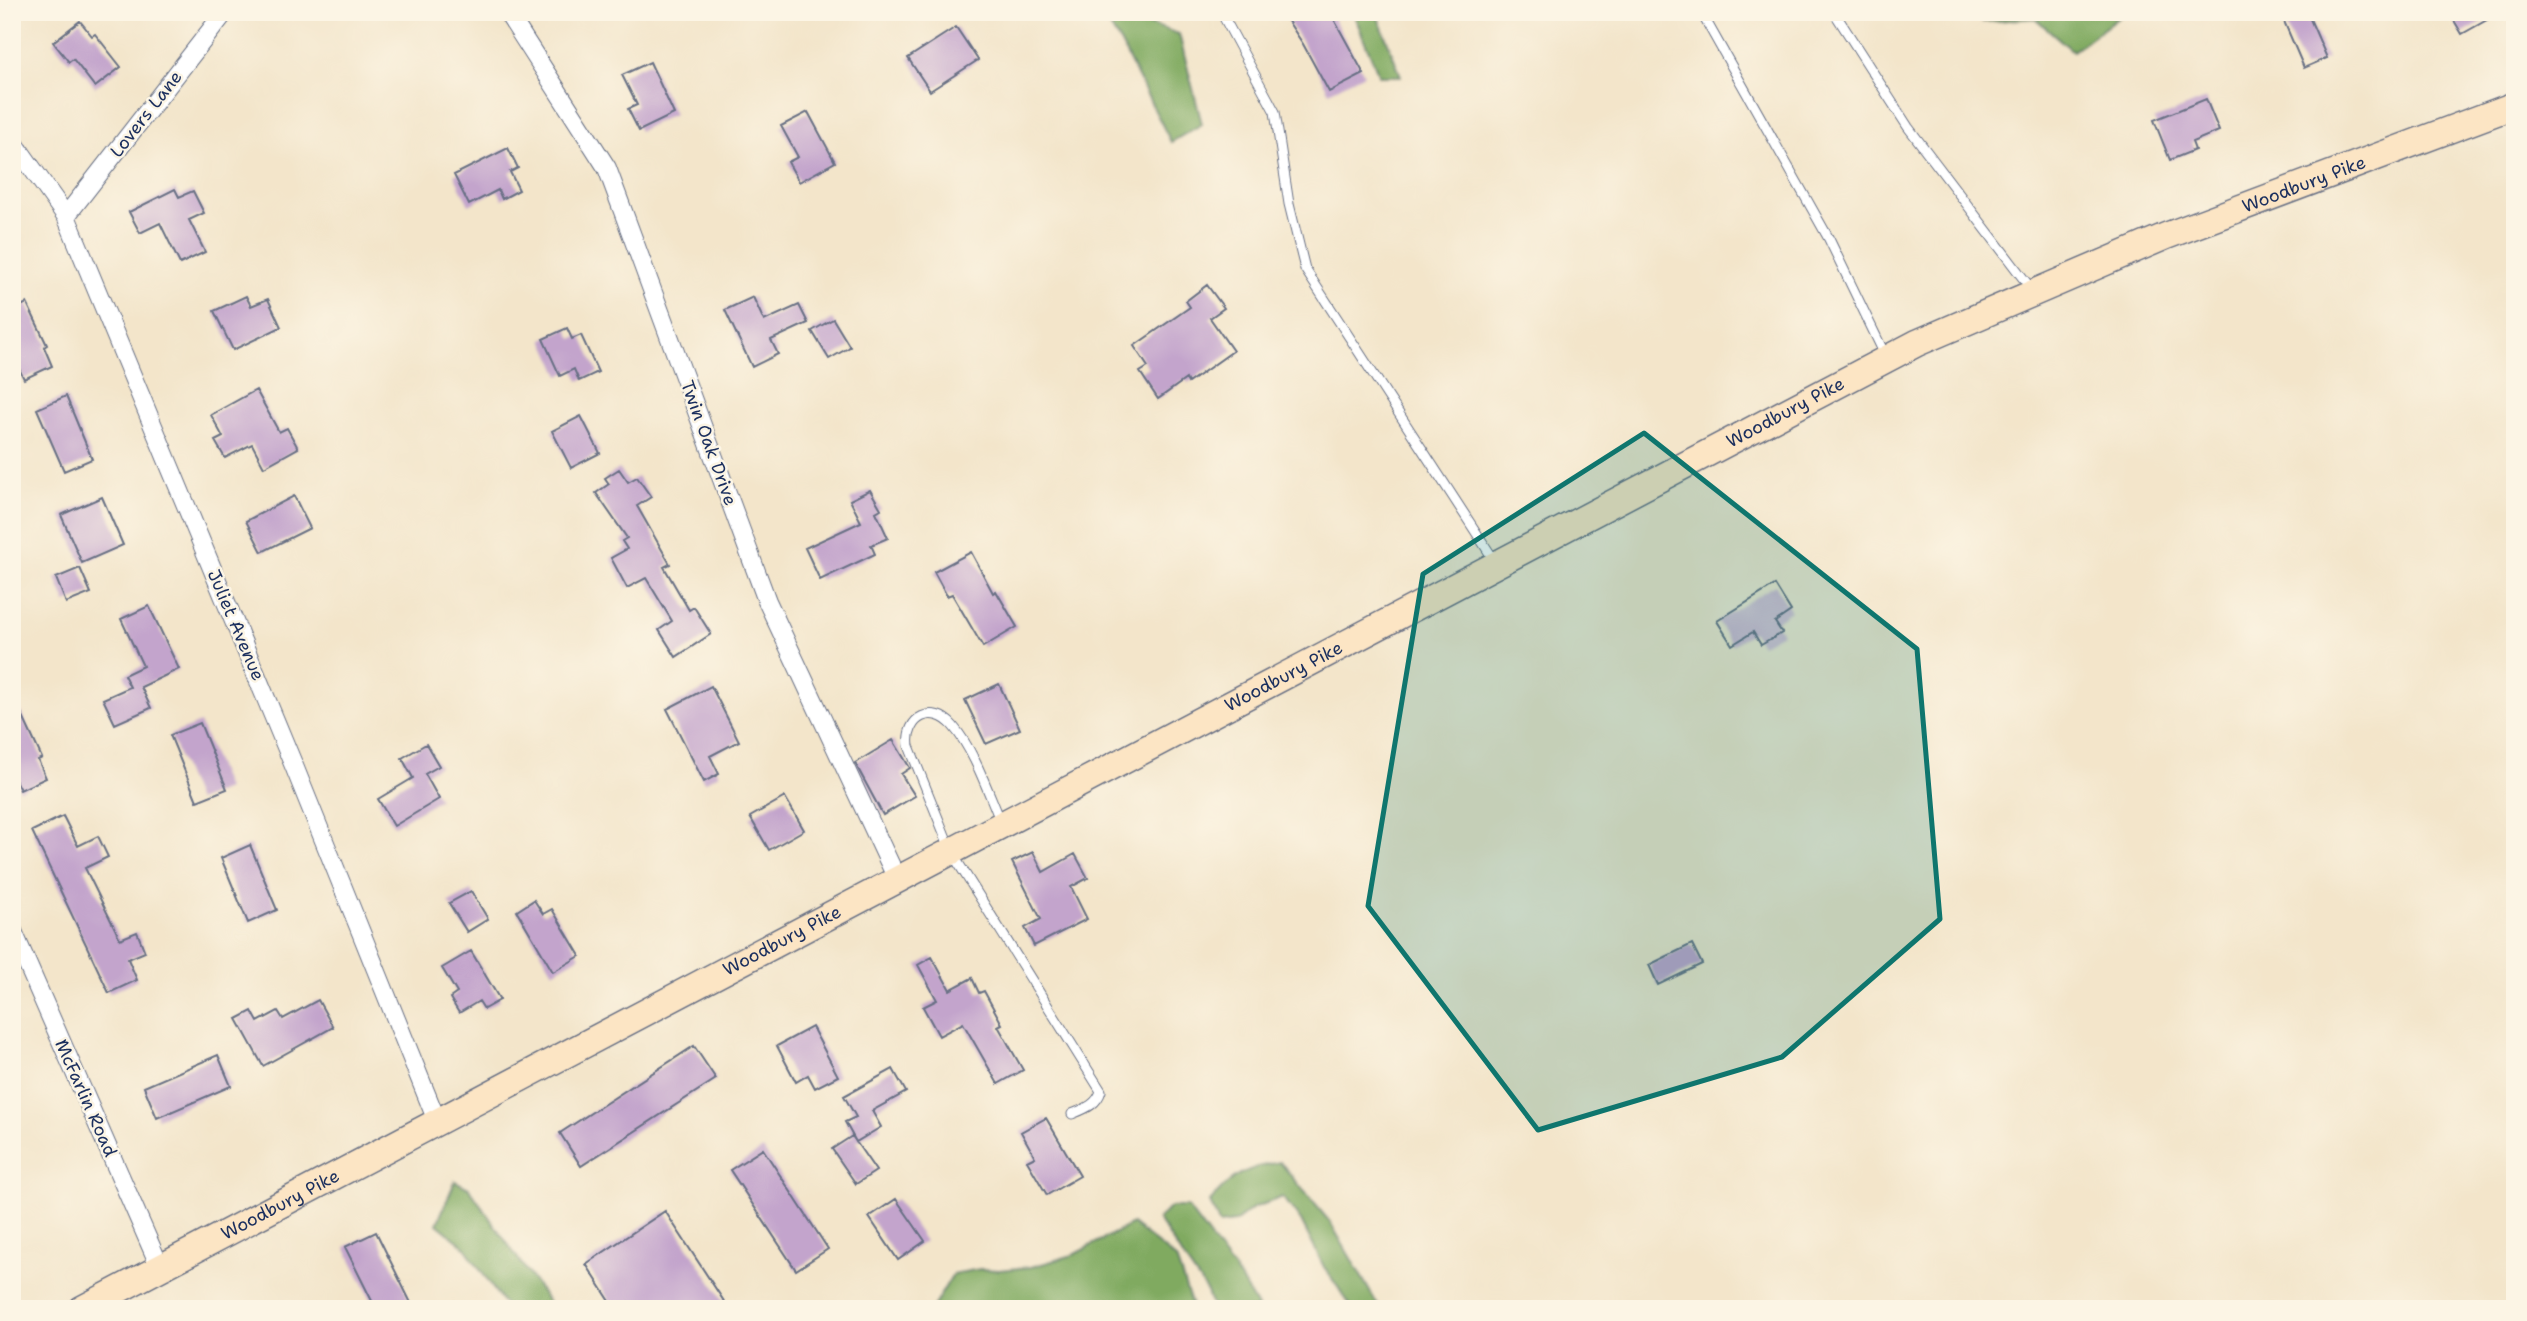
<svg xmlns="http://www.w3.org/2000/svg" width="2527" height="1321" viewBox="0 0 2527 1321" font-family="'Shantell Sans',sans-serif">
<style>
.forest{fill:#80aa61;stroke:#4e6c60;stroke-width:2}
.building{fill:#c3a4cc}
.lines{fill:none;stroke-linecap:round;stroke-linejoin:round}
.lane-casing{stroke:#676f84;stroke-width:11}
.street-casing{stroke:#676f84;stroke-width:20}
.secondary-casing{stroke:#676f84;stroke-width:29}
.lane{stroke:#fff;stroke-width:9}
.street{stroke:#fff;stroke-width:18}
.secondary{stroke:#fce5c4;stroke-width:26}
.marked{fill:#0f766e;fill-opacity:0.2;stroke:#0f766e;stroke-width:5;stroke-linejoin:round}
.labels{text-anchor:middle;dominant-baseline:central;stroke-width:5;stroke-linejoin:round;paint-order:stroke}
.street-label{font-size:18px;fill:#1b2f5e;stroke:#fcf5e5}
</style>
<rect width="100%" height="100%" fill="#fcf5e5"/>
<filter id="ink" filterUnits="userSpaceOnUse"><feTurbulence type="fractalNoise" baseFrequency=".0143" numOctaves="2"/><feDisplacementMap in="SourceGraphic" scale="14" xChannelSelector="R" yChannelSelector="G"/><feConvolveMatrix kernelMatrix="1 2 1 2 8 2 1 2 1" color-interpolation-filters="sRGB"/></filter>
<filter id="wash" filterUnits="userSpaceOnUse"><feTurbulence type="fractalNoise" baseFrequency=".00686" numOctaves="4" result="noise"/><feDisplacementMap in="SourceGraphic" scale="28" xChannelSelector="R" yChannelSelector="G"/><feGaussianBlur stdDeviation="1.57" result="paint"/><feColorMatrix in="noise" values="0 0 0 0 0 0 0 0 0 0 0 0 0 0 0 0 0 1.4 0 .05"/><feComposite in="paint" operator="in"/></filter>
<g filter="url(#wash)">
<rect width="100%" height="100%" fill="#f3e5ca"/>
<path class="forest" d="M1101,12H1139L1146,23L1179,34L1202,124L1171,142L1121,44Z
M1353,12H1376L1401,76H1379Z
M1985,12H2126L2073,51L2035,18L1983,22Z
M1280,1162L1330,1222L1380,1309H1353L1324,1267L1301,1221L1283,1197L1253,1208L1235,1222L1219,1224L1210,1202C1233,1174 1244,1169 1280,1162Z
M455,1181L469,1188L553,1309H507L464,1246L437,1224Z
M1170,1207H1187L1240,1278L1258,1309H1213L1207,1292L1158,1220Z
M1132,1224L1176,1259L1193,1309H932L953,1274L980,1269L999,1270L1031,1267L1073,1255Z"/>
<g id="blocks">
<path class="building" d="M1282,12H1330L1364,74L1329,92L1303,44Z
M2280,12H2307L2327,58L2304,68Z
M2449,12H2501L2462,34Z
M80,21L92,36L95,34L121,67L95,87L73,59L69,62L53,42Z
M956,27L978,60L930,91L908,58Z
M650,62L674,114L639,131L628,109L637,105L622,75Z
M2206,99L2219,131L2192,142L2195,150L2170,160L2154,120Z
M808,112L835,162L799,182L788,162L798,157L781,126Z
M508,148L518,168L510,172L519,190L502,199L498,190L469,205L454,175Z
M175,189L179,197L193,191L204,213L189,220L205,252L180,264L160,223L140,233L129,212Z
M1207,285L1224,308L1210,318L1233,351L1188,383L1186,379L1158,399L1140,372L1148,367L1134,346L1190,307L1186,301Z
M246,296L251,306L268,299L281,327L233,350L214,311Z
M753,297L764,321L799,305L808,323L771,340L778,354L752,367L725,310Z
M27,303L47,345L44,347L52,366L24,379L12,354V310Z
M833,319L850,347L829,359L812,331Z
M567,328L572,339L581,335L598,372L579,381L574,369L560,376L543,339Z
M256,390L279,432L287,428L298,448L264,467L252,444L225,458L215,441L223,437L211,415Z
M66,396L92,459L64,471L37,409Z
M581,416L600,453L571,468L552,431Z
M619,469L628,482L637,477L651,497L637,506L670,564L664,567L689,610L694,607L711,634L676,657L659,630L672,621L646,578L627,588L611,558L627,549L622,541L627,538L596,493L609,484L605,478Z
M870,490L881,509L876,512L888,538L871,545L875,554L820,580L805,548L861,522L850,500Z
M294,496L310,528L262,552L246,521Z
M102,497L123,545L82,563L61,515Z
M971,552L993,593L996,591L1017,627L983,647L952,594L947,596L934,572Z
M80,568L91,593L66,603L56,578Z
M1775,585L1791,611L1775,622L1782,633L1761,645L1753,632L1732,645L1717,621Z
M149,606L179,669L141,687L151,708L115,724L103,699L130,687L124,675L143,666L121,619Z
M999,684L1020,729L986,744L965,700Z
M711,686L739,741L710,756L719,774L704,782L667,709Z
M12,693L42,758L38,760L46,778L20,790L12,774Z
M200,723L227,789L197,801L170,735Z
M893,740L910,768L901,774L915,796L883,815L855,763Z
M426,744L439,766L425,774L439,799L394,826L378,799L413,778L402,758Z
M785,797L804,830L769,850L750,817Z
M63,816L78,846L98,836L108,857L85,868L120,939L137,932L145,952L128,959L137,980L109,993L32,831Z
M250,845L277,910L248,923L221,858Z
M1033,852L1043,872L1075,854L1088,878L1071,887L1087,919L1034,946L1025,928L1041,919L1012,862Z
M471,891L488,919L467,932L449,903Z
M534,900L543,914L552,909L580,956L553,972L517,911Z
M1692,944L1702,964L1658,985L1649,965Z
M471,951L500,1000L484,1009L479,1001L459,1013L450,998L457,993L442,968Z
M932,957L950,990L972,978L979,993L984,991L1002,1024L998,1026L1023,1070L998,1084L963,1023L939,1036L923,1007L937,1000L918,965Z
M318,1000L333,1027L263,1066L237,1019L252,1011L258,1022L278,1011L283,1019Z
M812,1027L838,1076L815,1088L808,1075L796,1082L777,1046Z
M694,1046L716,1079L581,1166L560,1133Z
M218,1055L231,1086L157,1118L144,1087Z
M893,1069L906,1092L872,1111L881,1127L856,1142L845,1122L856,1117L844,1096Z
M1046,1118L1080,1176L1047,1195L1027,1161L1035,1157L1021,1132Z
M852,1136L876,1171L856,1184L832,1149Z
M763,1149L828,1249L796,1270L730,1170Z
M896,1199L925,1241L898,1260L869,1217Z
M665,1211L729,1309H615L586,1264Z
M376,1232L414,1309H376L345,1247Z"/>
</g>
</g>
<g filter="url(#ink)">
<use href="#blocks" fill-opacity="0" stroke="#676f84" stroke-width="2"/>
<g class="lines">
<g class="lane-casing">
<path id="lane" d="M1221,12L1275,112L1289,204L1305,269L1496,563
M1701,12L1829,239L1886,357
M1834,12L1908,127L2032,290
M1001,822C988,792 974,750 953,726C933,703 905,717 909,746L952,853L1101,1091C1097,1105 1084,1109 1072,1114"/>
</g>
<g class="street-casing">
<path id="street" d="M507,12L607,168L767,601L898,881
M12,140L66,216L294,766L437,1121
M66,216L225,12
M12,929L160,1267"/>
</g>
<g class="secondary-casing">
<g id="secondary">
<path id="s1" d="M82,1309L1917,343L2166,236L2515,105"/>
</g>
</g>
<use href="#lane" class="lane"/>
<use href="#street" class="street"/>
<use href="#secondary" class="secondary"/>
</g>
</g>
<path class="marked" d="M1644,433L1917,649L1940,919L1782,1057L1538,1130L1368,906L1423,574Z"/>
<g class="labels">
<g class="street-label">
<text transform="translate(146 114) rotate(-52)">Lovers Lane</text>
<text stroke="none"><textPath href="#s1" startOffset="2492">Woodbury Pike</textPath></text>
<text stroke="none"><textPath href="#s1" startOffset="1925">Woodbury Pike</textPath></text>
<text transform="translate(709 443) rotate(70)">Twin Oak Drive</text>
<text transform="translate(236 625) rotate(67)">Juliet Avenue</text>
<text stroke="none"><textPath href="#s1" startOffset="1358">Woodbury Pike</textPath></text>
<text stroke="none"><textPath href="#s1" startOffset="791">Woodbury Pike</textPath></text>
<text transform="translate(86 1098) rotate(66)">McFarlin Road</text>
<text stroke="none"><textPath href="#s1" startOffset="224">Woodbury Pike</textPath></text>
</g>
</g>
<rect width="2527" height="1321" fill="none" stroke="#fcf5e5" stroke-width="42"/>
</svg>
